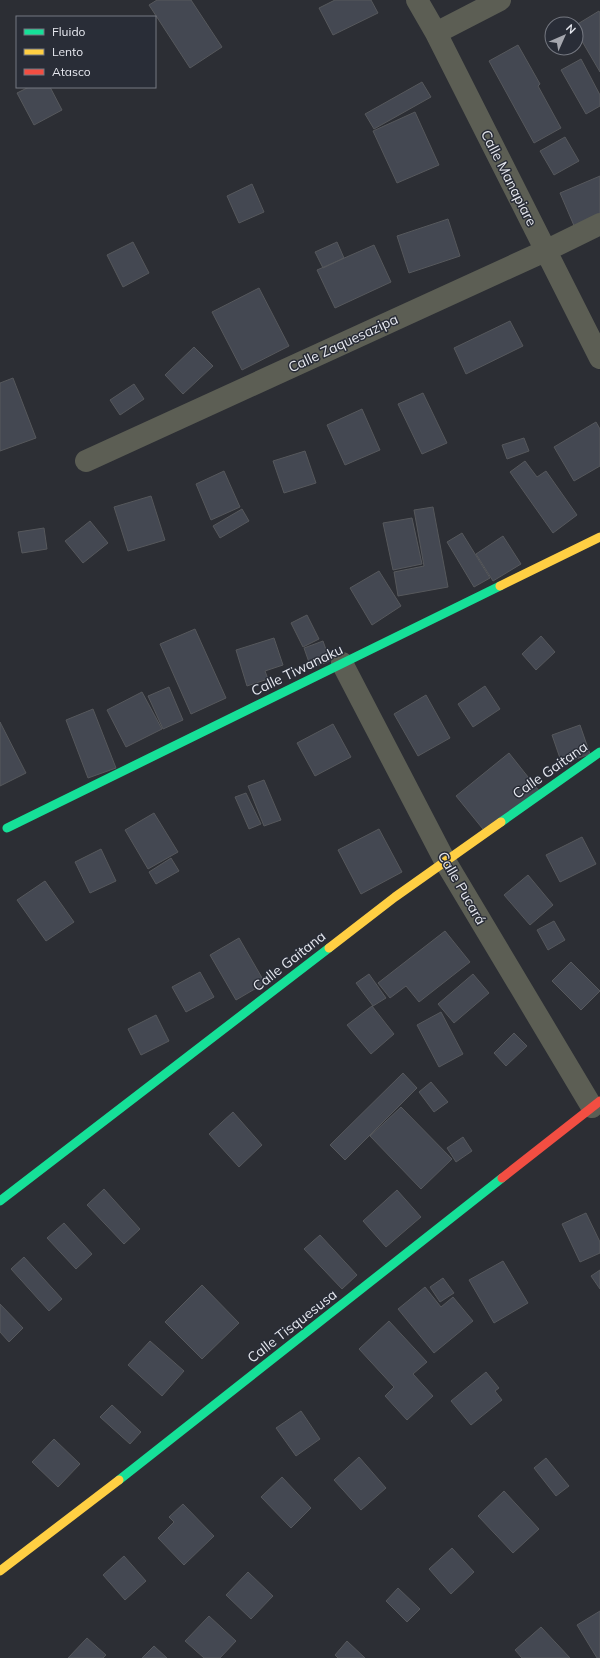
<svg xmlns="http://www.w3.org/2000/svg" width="600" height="1658" viewBox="0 0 600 1658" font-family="Mulish,sans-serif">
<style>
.building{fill:#444852;stroke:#56585c}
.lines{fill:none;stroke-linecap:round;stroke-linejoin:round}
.street{stroke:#5c5e54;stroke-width:22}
.fast{stroke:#16e098;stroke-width:9}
.slow{stroke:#ffcf43;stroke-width:9}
.jam{stroke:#f24e42;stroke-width:9}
.labels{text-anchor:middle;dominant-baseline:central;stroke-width:3;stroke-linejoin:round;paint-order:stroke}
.street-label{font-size:14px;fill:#e6e8ef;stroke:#292d37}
</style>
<rect width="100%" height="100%" fill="#2c2e34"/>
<path class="building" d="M157,0H191L222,47L190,68L149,5Z
M335,0H371L378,13L333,35L319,8Z
M599,11L600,13V72L576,31V25Z
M518,45L540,84L538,86L561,128L534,143L489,61Z
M581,59L600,95V106L586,114L561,70Z
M422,82L431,97L374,129L365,114Z
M29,87H50L62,110L34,125L17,93Z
M415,112L439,165L397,183L373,131Z
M565,137L579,161L554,175L540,151Z
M600,176V217L575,228L560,193Z
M252,184L264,212L239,223L227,196Z
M448,219L460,256L409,273L397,236Z
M133,242L149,273L123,287L107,255Z
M337,242L344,258L323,268L315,252Z
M374,245L391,282L335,308L317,270Z
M259,288L289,346L242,370L212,312Z
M510,321L523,346L466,374L454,348Z
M194,347L213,366L183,394L165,375Z
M13,378L36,438L0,451V383Z
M134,384L144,399L120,415L110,400Z
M423,393L447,443L422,454L398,404Z
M362,409L380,450L345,465L327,425Z
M596,422L600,429V466L574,481L554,447Z
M524,438L529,451L507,459L502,445Z
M305,451L316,483L284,493L273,461Z
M525,461L537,477L546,471L577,515L553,533L510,472Z
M224,471L240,507L211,520L196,484Z
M151,496L165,540L128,551L114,507Z
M433,507L448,587L398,596L394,572L424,566L414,510Z
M242,509L249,521L220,538L213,526Z
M412,518L422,564L393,570L383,523Z
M90,521L108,543L83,563L65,541Z
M44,528L47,549L22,553L18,532Z
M462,533L490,578L474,587L447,542Z
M503,536L521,564L493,581L476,554Z
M379,571L401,606L372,625L350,588Z
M307,615L319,639L303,647L291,623Z
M195,629L226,698L191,714L160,644Z
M541,636L555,652L536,670L522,654Z
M274,638L283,665L265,671L268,679L247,686L236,650Z
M323,641L330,661L311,668L304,648Z
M485,686L500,709L473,727L458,704Z
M169,687L183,720L163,729L148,696Z
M142,692L162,729L126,747L107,710Z
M426,695L450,738L418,756L394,714Z
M93,709L116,768L88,778L66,720Z
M0,722L26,773L0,786Z
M333,724L351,757L315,776L297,743Z
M580,725L590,754L562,764L552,735Z
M509,753L540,792L487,834L456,796Z
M264,780L281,820L264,826L248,786Z
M246,793L261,824L249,829L235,797Z
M154,813L178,852L148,869L125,830Z
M379,829L402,872L361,894L338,850Z
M582,837L596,864L560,882L546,855Z
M101,849L116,881L90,893L75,862Z
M171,858L179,871L156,884L149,872Z
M528,875L553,905L530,925L504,895Z
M45,881L74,922L46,941L17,900Z
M554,921L565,940L548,950L537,930Z
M445,931L470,962L419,1002L406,986L390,998L378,983Z
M239,938L265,983L236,1000L210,955Z
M571,962L600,991L581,1010L552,981Z
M200,972L214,997L186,1012L172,987Z
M369,974L386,998L373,1006L356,983Z
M473,974L489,993L454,1023L438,1004Z
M372,1006L394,1034L371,1054L347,1025Z
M441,1012L463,1054L439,1067L417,1025Z
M156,1015L169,1041L141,1055L128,1029Z
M514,1033L527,1046L506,1066L494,1053Z
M403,1073L417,1088L345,1160L330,1145Z
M431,1082L448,1102L434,1112L419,1092Z
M401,1107L452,1159L421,1189L370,1136Z
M233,1112L262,1145L239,1167L209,1134Z
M463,1137L472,1151L456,1162L447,1148Z
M104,1189L140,1229L124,1244L87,1205Z
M397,1190L421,1217L386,1247L363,1221Z
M586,1213L600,1242V1253L580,1262L562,1224Z
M64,1223L92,1254L76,1269L47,1238Z
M320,1235L357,1275L342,1289L304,1249Z
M24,1257L62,1299L49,1311L11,1269Z
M503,1261L528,1303L494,1323L469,1280Z
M600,1270V1289L591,1276Z
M443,1278L454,1293L440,1302L430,1287Z
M202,1285L239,1323L202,1359L165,1322Z
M425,1287L441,1307L453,1297L473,1321L434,1353L398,1309Z
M0,1304L23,1328L9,1342L0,1332Z
M389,1321L427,1362L413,1374L433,1396L407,1420L385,1396L394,1387L359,1349Z
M150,1341L184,1371L162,1396L128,1365Z
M486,1372L499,1388L495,1391L502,1400L471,1425L451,1401Z
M112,1405L141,1432L130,1444L100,1417Z
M301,1411L320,1439L296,1456L276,1428Z
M54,1439L80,1464L58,1487L32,1462Z
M359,1457L386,1488L361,1510L334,1480Z
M546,1458L569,1486L556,1496L534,1468Z
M282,1477L311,1508L291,1528L261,1497Z
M504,1491L539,1529L513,1553L478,1516Z
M183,1504L214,1536L184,1565L158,1538L174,1522L169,1517Z
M452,1548L474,1572L451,1594L429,1569Z
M124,1556L146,1581L125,1600L103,1575Z
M248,1572L273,1596L251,1619L226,1595Z
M398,1588L420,1609L407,1622L386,1601Z
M600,1611V1658H597L577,1625Z
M209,1616L236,1641L220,1658H204L185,1641Z
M541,1627L570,1658H522L515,1650Z
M87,1638L106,1655L103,1658H68Z
M347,1641L365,1658H338L335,1655Z
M154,1646L167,1658H142Z"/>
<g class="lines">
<path class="street" d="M417,0L436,33L600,358
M436,33L500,0
M86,461L545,251L600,224
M342,663L445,861L592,1107"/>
<path class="fast" d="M501,822L600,752
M7,828L500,586
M0,1201L329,948
M119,1480L502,1178"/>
<path class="slow" d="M500,586L600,537
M329,948L395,897L501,822
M0,1571L119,1480"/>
<path class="jam" d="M502,1178L600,1101"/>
</g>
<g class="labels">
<g class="street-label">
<text transform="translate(509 178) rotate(63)">Calle Manapiare</text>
<text transform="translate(343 343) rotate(-25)">Calle Zaquesazipa</text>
<text transform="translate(297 670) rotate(-26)">Calle Tiwanaku</text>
<text transform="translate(550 770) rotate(-35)">Calle Gaitana</text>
<text transform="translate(462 888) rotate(60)">Calle Pucará</text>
<text transform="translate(289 961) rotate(-38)">Calle Gaitana</text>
<text transform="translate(292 1326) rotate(-38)">Calle Tisquesusa</text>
</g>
</g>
<rect x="16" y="16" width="140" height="72" fill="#292d37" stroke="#757881"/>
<rect x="24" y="29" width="20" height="6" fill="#16e098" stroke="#757881"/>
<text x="52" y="36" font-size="12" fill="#e6e8ef">Fluido</text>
<rect x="24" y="49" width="20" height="6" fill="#ffcf43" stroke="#757881"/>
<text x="52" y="56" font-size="12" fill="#e6e8ef">Lento</text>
<rect x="24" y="69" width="20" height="6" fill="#f24e42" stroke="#757881"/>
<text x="52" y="76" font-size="12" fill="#e6e8ef">Atasco</text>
<g transform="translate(564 36) rotate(45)"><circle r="19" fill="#292d37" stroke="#757881"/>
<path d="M0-3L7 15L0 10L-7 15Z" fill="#a5a7ae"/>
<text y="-6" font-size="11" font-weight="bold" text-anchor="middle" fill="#e6e8ef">N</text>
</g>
</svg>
